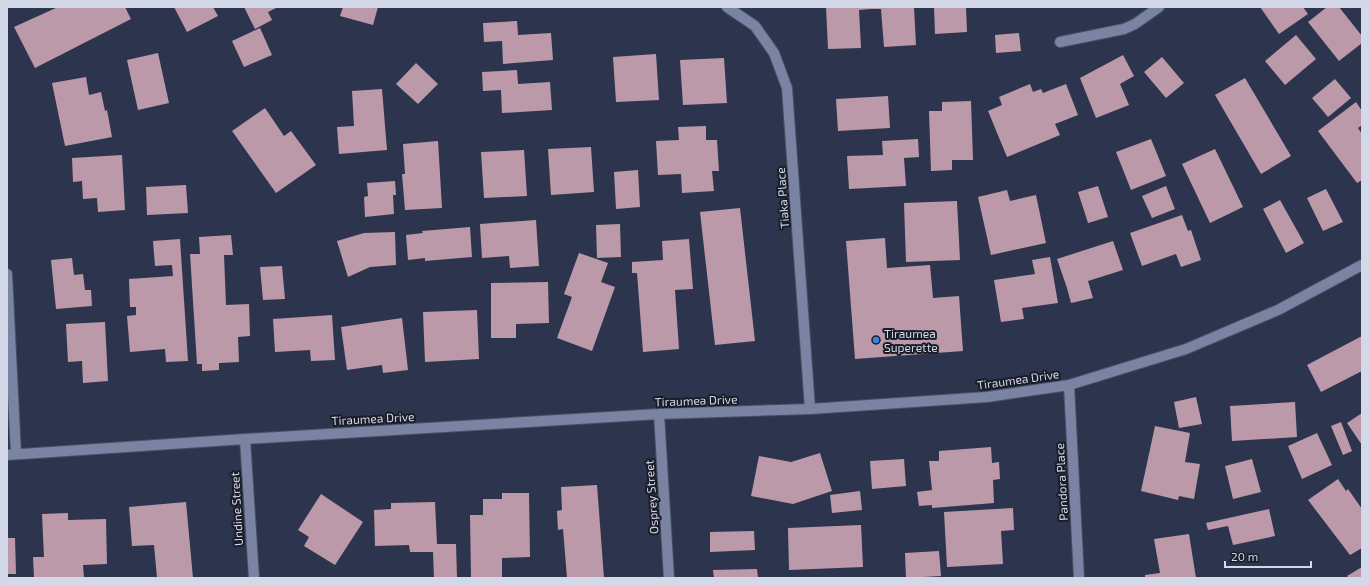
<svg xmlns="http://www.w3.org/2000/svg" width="1369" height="585" viewBox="0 0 1369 585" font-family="'Exo 2',sans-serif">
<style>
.building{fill:#bc99a8}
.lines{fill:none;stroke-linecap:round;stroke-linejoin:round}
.minor-casing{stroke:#4a5166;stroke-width:12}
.minor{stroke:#7a84a2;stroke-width:10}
.shop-dot{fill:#3f7fe0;stroke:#191d28;stroke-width:1.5}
.labels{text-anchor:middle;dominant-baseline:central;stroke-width:4;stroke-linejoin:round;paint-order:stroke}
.street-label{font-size:12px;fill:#d4d9e9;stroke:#191d28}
.poi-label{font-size:12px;fill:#d4d9e9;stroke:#191d28;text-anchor:start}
</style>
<rect width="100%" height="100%" fill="#2d354e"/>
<path class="building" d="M58,7H125L131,19L35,68L14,27Z
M174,7H213L218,16L187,32Z
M244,7H278L268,12L272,20L255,29Z
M343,7H378L373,25L340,16Z
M826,7H914L916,45L884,47L881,9H871L859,10L861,48L828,49Z
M934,7H966L967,32L935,34Z
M1260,7H1303L1308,14L1279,34Z
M1327,7H1339L1362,36V43L1339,61L1308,22Z
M517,21L518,35L551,33L553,60L503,64L502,41L484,42L483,23Z
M260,28L272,55L244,67L232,41Z
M1019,33L1021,51L996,53L995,35Z
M1296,35L1316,59L1285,85L1265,61Z
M158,53L169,103L138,110L127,60Z
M656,54L659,100L616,102L613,57Z
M1123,55L1134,76L1120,84L1129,105L1096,118L1080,78Z
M1162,57L1184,83L1166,98L1144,72Z
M724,58L727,103L683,105L680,60Z
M416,63L438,84L418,104L396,84Z
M517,70L518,84L550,82L552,110L502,113L501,90L483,91L482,72Z
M86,77L89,95L101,92L105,111L107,110L112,137L65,146L52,83Z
M1245,78L1291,156L1261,174L1215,95Z
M1335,79L1351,98L1328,117L1312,98Z
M1030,84L1033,92L1041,89L1043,93L1066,84L1078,115L1055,124L1060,135L1007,157L988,111L1002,105L999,97Z
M382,89L387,150L339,154L337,127L354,126L352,91Z
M888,96L890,128L838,131L836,99Z
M971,101L973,160H952V170L931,171L929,111H942V102Z
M1356,102L1362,111V125L1358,128L1362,134V180L1357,183L1318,131Z
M265,108L284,136L291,131L316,165L276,193L232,131Z
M706,126V140H717L719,171H712L714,191L682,193L681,174L658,175L656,141L679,140L678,127Z
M918,139L919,157L904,158L906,186L849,189L847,156L883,155L882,141Z
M1151,139L1166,176L1131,190L1116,152Z
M438,141L442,208L405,210L402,174H405L403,144Z
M591,147L594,192L551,195L548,149Z
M1215,149L1243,207L1210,223L1182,164Z
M524,150L527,196L484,198L481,152Z
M122,155L125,210L98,212L97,198L83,199L82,181L73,182L72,158Z
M638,170L640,207L616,209L614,172Z
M395,181L396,195H393L394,214L365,217L364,197L368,196L367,183Z
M186,185L188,213L147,215L146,187Z
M1098,186L1108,217L1088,223L1078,192Z
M1166,186L1175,209L1152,218L1142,196Z
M1326,189L1343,222L1323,231L1307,198Z
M1007,190L1010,201L1036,195L1046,243L991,255L978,197Z
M1280,200L1304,243L1286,253L1263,209Z
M957,201L960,260L906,262L904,203Z
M740,208L755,341L715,345L700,212Z
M1182,215L1188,231L1191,230L1201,260L1181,267L1176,254L1142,266L1130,233Z
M536,220L539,266L510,268L509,256L482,258L480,224Z
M620,224L621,257L597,258L596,225Z
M470,227L472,257L425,261V258L408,260L406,235L423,233L422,231Z
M395,232L396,265L370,267L348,277L337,241L364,233Z
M231,235L233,255H224L226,305L249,304L250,336L238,337L239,362L219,363V370L202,371V364H197L190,254H200L199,237Z
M885,238L887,268L930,265L933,298L959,296L963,351L855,359L846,241Z
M180,239L188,361L166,362L165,349L130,352L127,316L136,315V307H130L129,279L173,276L172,265L155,266L153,241Z
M689,239L693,289L675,290L679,349L643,352L637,273H632V262L663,260L662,241Z
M1113,241L1123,270L1088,281L1093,298L1071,303L1067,288L1057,259Z
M579,253L608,263L601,282L615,287L592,351L557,338L572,297L564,294Z
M1050,257L1058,303L1022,308L1024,319L1001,322L994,280L1035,274L1032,260Z
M72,258L74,275L83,274L85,290H91L92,306L56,309L51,260Z
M282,266L285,299L263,300L260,267Z
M548,282L549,323L516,324V338H491V283Z
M477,310L479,359L425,362L423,312Z
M332,315L335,360L311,361L310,350L275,352L273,319Z
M402,318L408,370L383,373L382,365L347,370L341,327Z
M105,322L108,381L83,383L82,361L68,362L66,324Z
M1362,336V371L1321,392L1307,365Z
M1196,397L1202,424L1179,428L1174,402Z
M1295,402L1297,437L1232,441L1230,406Z
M1362,413V445L1347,423Z
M1341,422L1352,451L1343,455L1331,426Z
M1155,426L1190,433L1185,462L1200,464L1194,499L1179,496L1178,500L1141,491Z
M1317,433L1332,465L1302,479L1288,446Z
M991,447L992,463L999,462L1000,479L993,480L994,503L932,508V505L919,506L917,492L932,490L929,461H939V451Z
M820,453L832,491L793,504L751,496L759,456L791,462Z
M904,459L906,486L872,489L870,461Z
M1252,459L1261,492L1233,499L1225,466Z
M1338,479L1346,491L1348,489L1362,509V548L1350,555L1308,500Z
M597,485L604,578H567L563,529L558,530L557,511L562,510L561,487Z
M860,491L862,510L832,513L830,495Z
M502,493H529L530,557L502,558V578H471L470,515H483V499H502Z
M321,494L363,522L335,565L304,546L309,537L298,530Z
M186,502L193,578H157L154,545L132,546L129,507Z
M435,502L437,544H456L457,577L434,578L433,552H410L409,545L375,546L374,510L391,509V503Z
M1013,508L1014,530L1001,531L1003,564L947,567L944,512Z
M1269,509L1275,536L1233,545L1228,526L1208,530L1206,523Z
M68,513V520L106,519L107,564L83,565L84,578H34L33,557H44L42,514Z
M861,525L863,567L789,570L788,528Z
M754,531L755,550L710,552V532Z
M1189,534L1196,578H1145V575L1160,573L1154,539Z
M7,538H15L16,574H7Z
M939,551L941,576L906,578L905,553Z
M1362,567V578H1349L1347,576Z
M757,569L758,578H714L713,570Z"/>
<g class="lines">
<g class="minor-casing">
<path id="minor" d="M727,7L755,26L774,53L787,88L810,409
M1060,42L1124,29L1135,24L1159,7
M7,274L16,454
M1069,385L1079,578
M659,414L669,578
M245,439L254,578
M7,455L245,439L659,414L810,409L987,397L1069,385L1186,349L1278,310L1362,265"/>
</g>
<use href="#minor" class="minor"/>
</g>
<circle class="shop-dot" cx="876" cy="340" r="4"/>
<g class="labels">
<g class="street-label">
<text transform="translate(782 198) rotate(-94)">Tiaka Place</text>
<text transform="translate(1018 379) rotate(-8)">Tiraumea Drive</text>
<text transform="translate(696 400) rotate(-2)">Tiraumea Drive</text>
<text transform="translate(373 418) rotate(-3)">Tiraumea Drive</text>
<text transform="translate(1061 482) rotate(-93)">Pandora Place</text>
<text transform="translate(651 497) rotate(-94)">Osprey Street</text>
<text transform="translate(236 509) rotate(-93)">Undine Street</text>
</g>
<g class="poi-label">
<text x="884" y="333">Tiraumea<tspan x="884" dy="14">Superette</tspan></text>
</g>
</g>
<rect width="1369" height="585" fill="none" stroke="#d4d9e9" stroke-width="16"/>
<path d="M1225 561v6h86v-6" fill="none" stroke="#d4d9e9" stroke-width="2"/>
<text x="1231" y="561" font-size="12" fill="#d4d9e9" stroke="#191d28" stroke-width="3" paint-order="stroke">20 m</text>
</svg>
